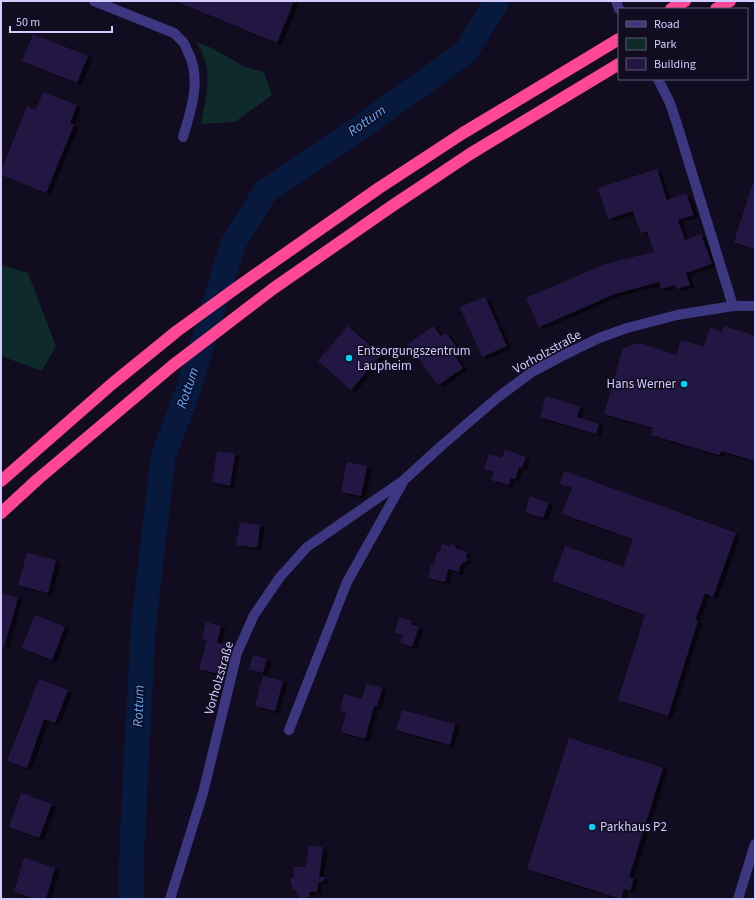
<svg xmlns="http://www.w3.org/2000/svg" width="756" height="900" viewBox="0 0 756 900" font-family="'Source Sans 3',sans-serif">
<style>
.green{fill:#0f2a2a}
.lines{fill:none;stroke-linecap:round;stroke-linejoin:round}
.river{stroke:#08193e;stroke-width:25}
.building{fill:#231842;filter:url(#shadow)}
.minor{stroke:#3d3680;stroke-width:10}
.highway{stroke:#ff4796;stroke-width:12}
.poi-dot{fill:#00d2f7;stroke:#110c20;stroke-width:1.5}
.labels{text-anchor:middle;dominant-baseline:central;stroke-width:3;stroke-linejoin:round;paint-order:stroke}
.poi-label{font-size:13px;fill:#d4ccff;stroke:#110c20;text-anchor:start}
.street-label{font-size:13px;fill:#d4ccff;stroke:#110c20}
.water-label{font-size:14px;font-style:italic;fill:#5aabff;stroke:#110c20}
</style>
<defs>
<filter id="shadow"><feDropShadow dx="4.5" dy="2.5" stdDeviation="0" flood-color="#0009"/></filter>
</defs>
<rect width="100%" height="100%" fill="#110c20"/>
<path class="green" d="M196,42L212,48L245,67L264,72L272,95L235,122L201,124C206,95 215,68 196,42Z
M1,265L28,273L56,346L42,371L1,356Z"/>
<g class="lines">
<path class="river" d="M131,899L132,846L143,630L163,457L187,393L233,244L265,192L358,129L466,52L497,1"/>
</g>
<path class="building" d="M175,1H294L277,43Z
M33,34L88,56L77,83L22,61Z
M43,92L77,105L70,123L74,125L46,193L1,175V171L27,106L36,110Z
M657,169L667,200L686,193L694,215L678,220L685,240L701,234L712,264L686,273L690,285L676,289L675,285L661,289L659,282L615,294L539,327L526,298L605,264L654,252L647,231L641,233L633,211L608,219L598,188Z
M753,183H755V249L734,242Z
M485,297L507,346L482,357L460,307Z
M348,326L381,355L351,390L318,361Z
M433,326L441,336L446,333L458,349L453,353L463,368L438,385L408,344Z
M724,326L755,336V461L721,451L719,455L651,435L653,428L604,414L623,348L639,343L676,355L681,340L704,347L710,328L722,332Z
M546,396L580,407L577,417L599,424L596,434L540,417Z
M505,450L526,457L522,468L519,467L515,479L511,478L509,485L491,480L494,472L484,469L489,454L502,458Z
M217,451L235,454L230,486L212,482Z
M347,462L367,466L361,496L341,492Z
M564,471L736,533L713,597L705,593L695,620L698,621L668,716L618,700L645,615L552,581L565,546L623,567L633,539L562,514L572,488L560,484Z
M530,496L549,503L543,518L525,512Z
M240,522L260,525L257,548L236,545Z
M442,544L449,546L453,544L457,549L467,552L466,557L468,560L460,565L459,572L448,569L445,582L428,578L431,565L433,566L438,551H440Z
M27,553L56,560L48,593L18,585Z
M1,593L18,598L4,647L1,646Z
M35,615L65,627L52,660L22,648Z
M399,617L412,621L411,624L419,627L412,647L400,643L403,635L395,633Z
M206,622L221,626L217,643L227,645L219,674L199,669L207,640L202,639Z
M253,655L267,659L263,673L249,669Z
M263,676L283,681L275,711L255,706Z
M39,679L68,690L55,723L44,719L27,768L7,761Z
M366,684L382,688L377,707L374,706L365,739L341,732L346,713L340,711L344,694L362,699Z
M402,710L455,724L450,745L396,730Z
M569,738L663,768L629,877L634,878L630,891L624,889L621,899L527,869Z
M21,793L52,804L39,838L9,827Z
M309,845L323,847L319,877H324V881L318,883L317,892H309L310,897L299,899L295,889L293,890L290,878H294L293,867H306Z
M24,858L55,868L46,899H36L14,892Z"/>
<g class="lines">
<path class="minor" d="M94,1L174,33C177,36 180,39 183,42C185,44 186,47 187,50C202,77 192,108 183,137
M616,1L619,9
M658,79L670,103L676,121L733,306
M289,730L347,582L403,482
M170,899L203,793L237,653L254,615L280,577L307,547L404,480L440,447L497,398L532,372L564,355L599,338L627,328L677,315L733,306H755
M738,899L755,844"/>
<path class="highway" d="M671,9L685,1
M716,9L730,1
M1,481L113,383L177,331L239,286L379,188L463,133L619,39
M1,513L38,479L172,366L274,288L392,206L470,154L619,64"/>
</g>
<g class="poi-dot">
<circle cx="349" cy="358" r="4"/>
<circle cx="684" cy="384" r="4"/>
<circle cx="592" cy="827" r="4"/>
</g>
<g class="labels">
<g class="poi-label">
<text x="357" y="351">Entsorgungszentrum<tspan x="357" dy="15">Laupheim</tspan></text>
<text x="676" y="384" text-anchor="end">Hans Werner</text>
<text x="600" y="827">Parkhaus P2</text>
</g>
<g class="street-label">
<text transform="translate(547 352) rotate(-29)">Vorholzstraße</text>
<text transform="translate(219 678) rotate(-74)">Vorholzstraße</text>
</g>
<g class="water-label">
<text transform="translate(367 121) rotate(-35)">Rottum</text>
<text transform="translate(188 388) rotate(-71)">Rottum</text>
<text transform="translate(139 706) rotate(-88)">Rottum</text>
</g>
</g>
<rect width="756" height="900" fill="none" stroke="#d4ccff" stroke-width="4"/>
<rect x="618" y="8" width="130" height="72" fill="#110c20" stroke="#5f5979"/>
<rect x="626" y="21" width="20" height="6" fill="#3d3680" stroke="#5f5979"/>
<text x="654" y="28" font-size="12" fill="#d4ccff">Road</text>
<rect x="626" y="38" width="20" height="12" fill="#0f2a2a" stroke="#5f5979"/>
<text x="654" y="48" font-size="12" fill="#d4ccff">Park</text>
<rect x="626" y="58" width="20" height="12" fill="#231842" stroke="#5f5979"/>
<text x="654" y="68" font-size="12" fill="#d4ccff">Building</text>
<path d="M10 26v6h102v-6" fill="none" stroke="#d4ccff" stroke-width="2"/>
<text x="16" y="26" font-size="12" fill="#d4ccff" stroke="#110c20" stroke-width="3" paint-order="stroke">50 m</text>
</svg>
